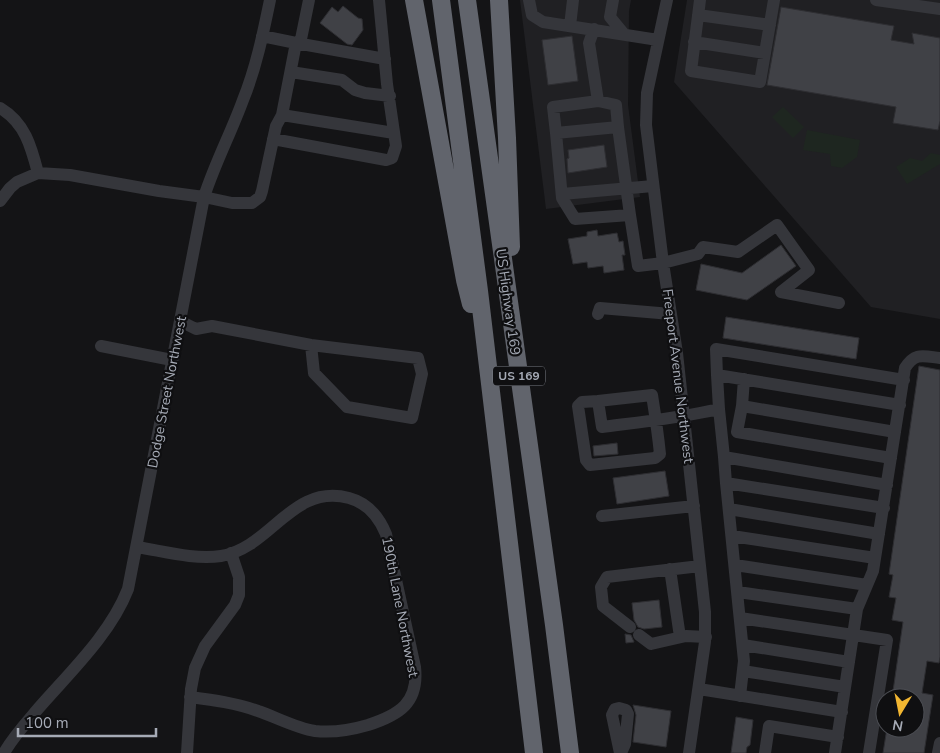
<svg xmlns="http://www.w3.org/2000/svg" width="940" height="753" viewBox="0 0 940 753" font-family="'Nunito Sans',sans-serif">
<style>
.built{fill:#202023}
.green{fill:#1e2620}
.building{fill:#404146;stroke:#2e2e32}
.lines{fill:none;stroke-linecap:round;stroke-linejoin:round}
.minor{stroke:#35363b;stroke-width:12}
.highway{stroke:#61646c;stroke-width:18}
.labels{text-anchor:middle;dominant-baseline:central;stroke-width:4.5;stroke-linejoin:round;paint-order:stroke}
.shield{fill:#0f0f11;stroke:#797c84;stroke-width:1}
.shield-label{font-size:12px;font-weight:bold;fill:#a6abb6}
.street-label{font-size:14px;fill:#a6abb6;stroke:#0f0f11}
</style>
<rect width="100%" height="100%" fill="#141416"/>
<path class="built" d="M520,0H631L629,11L628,105L640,197L546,209Z
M687,0H940V319L871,307L674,82Z"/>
<path class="green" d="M783,107L804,127L793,138L772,117Z
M807,130L860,140L857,157L842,168L831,166L830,154L803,150Z
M931,153L940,155V164L907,184L896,167L910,158L922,161Z"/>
<path class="building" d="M343,6L358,18L362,19L363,30L352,45L347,44L320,23L332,7L338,12Z
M781,7L894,26L891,40L914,44L912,33L940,38V121L938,130L893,123L896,107L767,85Z
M572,36L578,81L548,85L542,40Z
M604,145L607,167L568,173L567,159L569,158L568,150Z
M597,230L598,236L617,233L619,242L623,241L625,255H622L624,270L604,273L603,266L588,268L587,262L573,264L568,239L587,236V232Z
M781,245L796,266L747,300L696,290L701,264L742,273Z
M726,317L859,338L856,359L723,338Z
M919,366L940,370V657L939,663L927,661L922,693L933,695L924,753H883L887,728H915V698H892L903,622L892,620L896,598L889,597L893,575L889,574Z
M617,443L618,454L594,456L593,446Z
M665,471L669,496L617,504L613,478Z
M659,600L662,627L644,629L638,627L634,620L632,603Z
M625,634L631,635L634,642L626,643Z
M633,705L671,711L666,747L633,742L636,715Z
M736,717L753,720L750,745L747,747L746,753H731Z"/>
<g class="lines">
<path class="minor" d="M529,0L532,15L543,22L658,40
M613,0L610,17L624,34
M667,0L647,93L646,125L663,263L677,353L705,612V642L689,753
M700,0L691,71L760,82L774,0
M876,0L940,9
M698,15L770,25
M570,26L573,0
M594,29L589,43L598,101L553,107L556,133L618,127L616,105L598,101
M694,42L765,53
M296,43L385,59
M300,44L309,0
M291,72L342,80L355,90L365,93L390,96
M0,108C25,123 31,146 38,173
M282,115L394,133
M556,133L562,198L575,219L630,215L618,127
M273,139L386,160L392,158L396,146L387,84L379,0
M562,194L653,186
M0,201L10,188L17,182L38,173L70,175L159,191L204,197L232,203H252L260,197L262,191L276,126L282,115L296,43L262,36
M630,215L638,266L663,263L698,254L703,247L738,252L777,225L809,270L781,292L839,303
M598,314L600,308L671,314
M180,321L196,329L212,326L311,345L418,358L422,374L412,418L347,407L314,373L311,345
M101,346L172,360
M717,375L716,349L904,380
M744,379L742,406L895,432
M598,401L582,402L578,406L586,460L590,465L655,458L660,454C658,434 655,414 652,395L598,401L602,427C641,422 680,418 719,409L717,375L900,405
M742,406L737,432L891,458
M719,409L724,457L887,485
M724,457L726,483L884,508
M726,483L744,661L740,696
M729,509L879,534
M602,516L694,506
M732,536L875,558
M137,547C163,551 194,560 221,556C271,548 292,483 349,498C368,503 379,517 386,534L415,667C419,703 399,715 368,725C351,730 334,733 315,731C296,728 276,717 258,711C236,703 213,700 190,697
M735,565L867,585
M670,569L680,637
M738,592L857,609
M740,618L887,640L869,753
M630,627L603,606L601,587L607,577L700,566
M639,635L651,644L686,636L706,637
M743,645L849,662
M743,671L845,687
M699,689L842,712
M4,753C13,737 25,724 37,710C69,673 110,635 128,589L204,197C215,163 231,133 243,100C256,68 263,34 270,0
M187,753L191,689L195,668L205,646L235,605L239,595V577L231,553
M620,753L612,715L615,709L619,708L626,710L628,714L625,744L621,753
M765,753L769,726L838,737
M835,753L857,609L873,571L905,368C915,352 923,356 940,358
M938,753L940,743"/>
<path class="highway" d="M414,0L465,280L471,304
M441,0L479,291L534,753
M467,0L554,625L570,753
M499,0L507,138L511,247"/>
</g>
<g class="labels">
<rect class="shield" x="493" y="366.5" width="52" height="19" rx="4"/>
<g class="shield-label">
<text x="519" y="376">US 169</text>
</g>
<g class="street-label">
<text transform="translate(508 302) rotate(82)">US Highway 169</text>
<text transform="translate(678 376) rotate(83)">Freeport Avenue Northwest</text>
<text transform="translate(167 392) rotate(-79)">Dodge Street Northwest</text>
<text transform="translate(400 607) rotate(79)">190th Lane Northwest</text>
</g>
</g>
<g transform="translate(900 713) rotate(190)"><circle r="24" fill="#0f0f11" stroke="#4b4d53"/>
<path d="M0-4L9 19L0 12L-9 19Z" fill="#f2b631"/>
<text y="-8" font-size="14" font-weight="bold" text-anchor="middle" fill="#a6abb6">N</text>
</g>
<path d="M18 728v8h138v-8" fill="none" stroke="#a6abb6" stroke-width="2.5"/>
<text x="25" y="728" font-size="15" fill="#a6abb6" stroke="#0f0f11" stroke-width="4" paint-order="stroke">100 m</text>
</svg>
